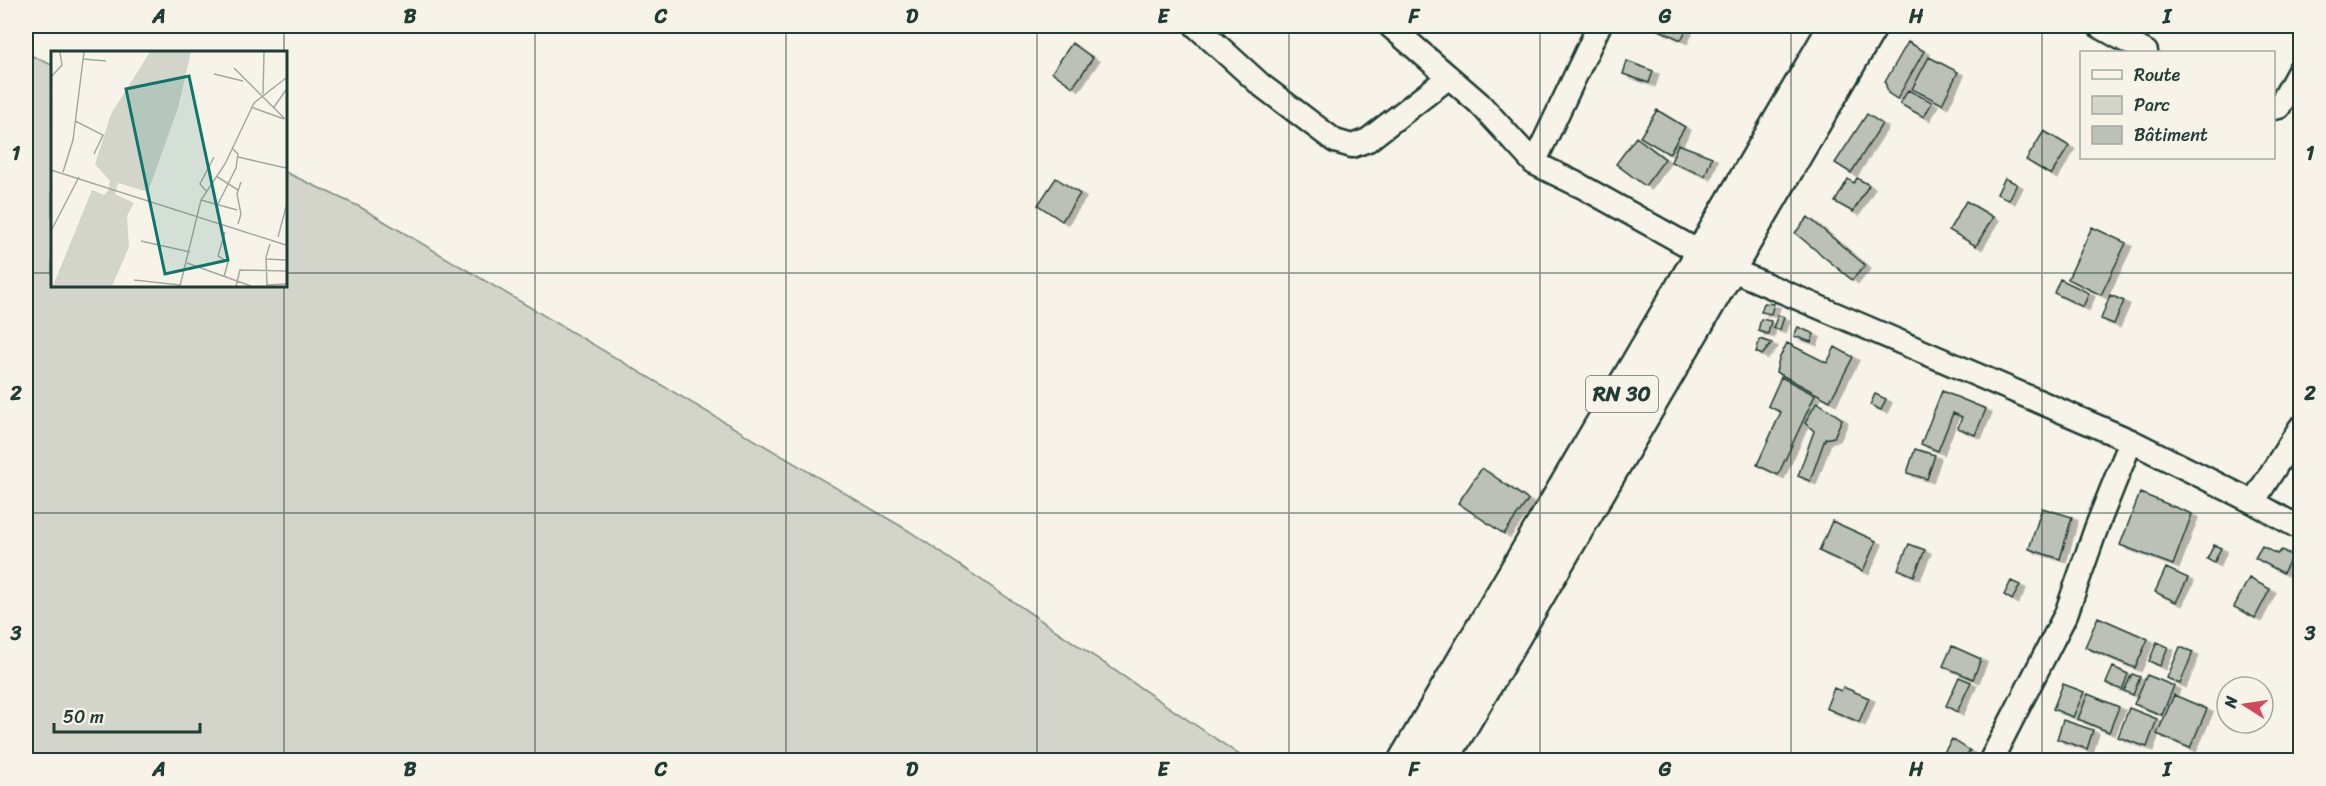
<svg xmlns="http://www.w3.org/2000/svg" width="2326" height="786" viewBox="0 0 2326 786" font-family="Sriracha,sans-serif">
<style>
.green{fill:#d3d5ca;stroke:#79897f;stroke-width:1.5}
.building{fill:#bbc1b6;stroke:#1f3d34;stroke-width:1.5;filter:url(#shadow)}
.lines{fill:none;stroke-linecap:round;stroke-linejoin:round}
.minor-casing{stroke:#1f3d34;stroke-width:27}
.primary-casing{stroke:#1f3d34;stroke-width:38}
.minor{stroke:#f7f3e8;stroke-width:22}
.primary{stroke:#f7f3e8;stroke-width:33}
.grid{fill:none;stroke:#1f3d34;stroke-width:1.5;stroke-opacity:0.55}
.labels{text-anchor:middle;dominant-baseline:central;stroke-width:4.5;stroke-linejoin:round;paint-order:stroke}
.shield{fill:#f7f3e8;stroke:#60746a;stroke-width:1.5}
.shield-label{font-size:21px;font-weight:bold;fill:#1f3d34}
.inset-road{fill:none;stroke:#a1aaa0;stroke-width:1.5}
.view{fill:#0f766e;fill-opacity:0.15;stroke:#0f766e;stroke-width:3}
.inset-edge{fill:none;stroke:#1f3d34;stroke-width:3}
.neatline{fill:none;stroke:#1f3d34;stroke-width:2}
.grid-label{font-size:20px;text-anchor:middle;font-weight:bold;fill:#1f3d34}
</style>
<defs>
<filter id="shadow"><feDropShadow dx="6" dy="3.5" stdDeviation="0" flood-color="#0004"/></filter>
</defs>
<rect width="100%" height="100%" fill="#f7f3e8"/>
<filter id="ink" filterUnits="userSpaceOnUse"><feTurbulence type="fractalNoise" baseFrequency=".0167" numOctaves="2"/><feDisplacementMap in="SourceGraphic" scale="12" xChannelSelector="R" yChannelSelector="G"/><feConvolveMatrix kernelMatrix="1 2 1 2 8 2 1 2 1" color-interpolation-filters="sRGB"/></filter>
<g filter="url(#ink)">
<path class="green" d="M26,53L52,65V285H285V172L360,207L909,531L1247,760H26Z"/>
<path class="building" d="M1651,26H1688L1681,40Z
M1908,42L1924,51L1897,99L1888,93L1885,82Z
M1072,43L1093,58L1073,87L1052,72Z
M1929,57L1958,72L1942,104L1912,89Z
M1627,61L1653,71L1649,83L1623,74Z
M1908,90L1932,102L1924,117L1900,104Z
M1657,110L1685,127L1669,154L1640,137Z
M1867,114L1882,124L1851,173L1835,163Z
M2044,131L2069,146L2051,175L2026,160Z
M1636,137L1665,159L1645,186L1616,164Z
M1678,144L1712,157L1705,176L1671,162Z
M1056,178L1080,194L1062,221L1038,205Z
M1857,178L1869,185L1853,212L1835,202L1848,179L1854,183Z
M2005,178L2017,184L2009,200L1997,194Z
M1966,201L1993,217L1976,246L1949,230Z
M1808,217L1865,265L1852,280L1795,233Z
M2092,227L2126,243L2101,295L2068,279Z
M2060,279L2089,293L2083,307L2054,293Z
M2110,295L2124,301L2114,324L2101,319Z
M1764,303L1774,304L1771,314L1761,312Z
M1778,315L1784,317L1780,330L1773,328Z
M1761,319L1771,321L1768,334L1758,331Z
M1798,327L1814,334L1811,342L1794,336Z
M1760,339L1772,343L1762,355L1756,352Z
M1787,343L1827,363L1835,347L1853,357L1830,401L1776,372L1779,359Z
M1781,377L1815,395L1778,475L1757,465L1781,412L1768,406Z
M1942,391L1986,409L1975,435L1958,428L1962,417L1953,413L1938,451L1921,444Z
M1875,394L1886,399L1881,410L1870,405Z
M1817,402L1842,419L1834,437L1825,439L1810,481L1798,476L1814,431L1805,423Z
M1915,449L1935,455L1927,479L1907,473Z
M1482,468L1528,500L1504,534L1458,503Z
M2140,493L2192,514L2173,565L2120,545Z
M2042,508L2072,517L2060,559L2029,549Z
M1832,521L1876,541L1863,571L1819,551Z
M1909,544L1925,550L1914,576L1898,569Z
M2214,545L2221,548L2214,563L2207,559Z
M2262,546L2277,554L2282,550L2292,556L2283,573L2255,558Z
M2166,568L2188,578L2176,602L2155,592Z
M2249,578L2270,589L2255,618L2234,607Z
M2011,581L2020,585L2012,600L2004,595Z
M2098,617L2148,639L2135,668L2085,647Z
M2157,642L2168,647L2160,666L2149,661Z
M1952,646L1981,659L1973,679L1943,666Z
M2180,647L2193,652L2180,684L2167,678Z
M2113,667L2128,674L2122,690L2106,683Z
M2132,674L2140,677L2133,695L2124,691Z
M2147,675L2174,686L2162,715L2134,704Z
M1959,677L1971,682L1957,712L1946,706Z
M2063,684L2084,692L2073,717L2053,709Z
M1843,687L1869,698L1859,722L1826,708L1834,688L1841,691Z
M2088,694L2119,707L2109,732L2078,719Z
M2174,695L2207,709L2190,748L2157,734Z
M2129,708L2157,719L2147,747L2118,737Z
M2063,720L2093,730L2087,749L2057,739Z
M1952,739L1970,751L1964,760L1940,759Z
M1911,752L1923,760H1906Z"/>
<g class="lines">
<g class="minor-casing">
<path id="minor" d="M1196,26L1261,85L1335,141L1352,146L1368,140L1449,77
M1390,26L1479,103L1534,163L1581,186L1730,269L2131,441L2253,502L2300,528
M2099,26L2146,52
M2274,108L2279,107L2300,69
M1534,163L1599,26
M2253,502L2300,428
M1991,760L2066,614L2097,526L2131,441"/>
</g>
<g class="primary-casing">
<path id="primary" d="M1406,760L1836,26
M1441,760L1870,26"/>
</g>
<use href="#minor" class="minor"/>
<use href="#primary" class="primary"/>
</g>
</g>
<path class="grid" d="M284,26V52M535,26V760M786,26V760M1037,26V760M1289,26V760M1540,26V760M1791,26V760M2042,26V760M26,273H52M285,273H2300M284,285V760M26,513H2300"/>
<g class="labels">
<rect class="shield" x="1586" y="376" width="72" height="36" rx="4.5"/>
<g class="shield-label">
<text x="1622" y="394">RN 30</text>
</g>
</g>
<g transform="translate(51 51)">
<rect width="236" height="236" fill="#f7f3e8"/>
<path d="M99,1H140L127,57L97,141L67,132L64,143L83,152L76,165L78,196L61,235H2L41,139L53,144L57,140L59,130L44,113L60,63Z" fill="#d3d5ca"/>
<path class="inset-road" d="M32,8L55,10M183,17L234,68M163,23L192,30M0,26L11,14L9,1M212,43L213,1M200,56L233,68M223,56L235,39M24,70L52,84L43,103M187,106L235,117M0,119L235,194M12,121L22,89L33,1M165,125L187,139M156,141L149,133L163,106M150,149L186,159M167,153L185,117L187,103L182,98M187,173L190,163L186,143L190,131M0,180L28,126M227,186L235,156M90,190L139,201M215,208L235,209M136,212L200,235M173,226L177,211L167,205L174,181M83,229L129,234M216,234L235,233M129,235L150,149L174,113L203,52L235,27M185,235L189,219L235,220M216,235L215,206L219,193"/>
<path class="view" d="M138,25L177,209L114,223L75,38Z"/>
<rect width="236" height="236" class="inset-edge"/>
</g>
<rect width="2326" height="786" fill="none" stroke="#f7f3e8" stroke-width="66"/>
<rect x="2080" y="51" width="195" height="108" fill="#f7f3e8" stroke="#a1aaa0" stroke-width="1.5"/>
<rect x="2092" y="70" width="30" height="9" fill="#f7f3e8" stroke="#a1aaa0" stroke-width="1.5"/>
<text x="2134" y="81" font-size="18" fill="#1f3d34">Route</text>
<rect x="2092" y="96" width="30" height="18" fill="#d3d5ca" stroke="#a1aaa0" stroke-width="1.5"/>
<text x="2134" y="111" font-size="18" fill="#1f3d34">Parc</text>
<rect x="2092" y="126" width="30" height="18" fill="#bbc1b6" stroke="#a1aaa0" stroke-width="1.5"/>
<text x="2134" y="141" font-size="18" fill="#1f3d34">Bâtiment</text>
<g transform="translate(2245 705) rotate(282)"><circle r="28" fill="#f7f3e8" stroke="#a1aaa0" stroke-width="1.5"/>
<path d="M0-4.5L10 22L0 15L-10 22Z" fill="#d1495b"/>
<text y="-9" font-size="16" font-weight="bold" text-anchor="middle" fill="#1f3d34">N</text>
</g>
<path d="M54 723v9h146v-9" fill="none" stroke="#1f3d34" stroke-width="3"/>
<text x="63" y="723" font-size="18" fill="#1f3d34" stroke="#f7f3e8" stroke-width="4.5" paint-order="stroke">50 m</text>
<rect x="33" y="33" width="2260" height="720" class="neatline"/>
<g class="grid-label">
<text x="159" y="23">A</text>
<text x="410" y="23">B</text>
<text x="661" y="23">C</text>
<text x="912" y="23">D</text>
<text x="1163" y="23">E</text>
<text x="1414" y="23">F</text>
<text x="1665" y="23">G</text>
<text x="1916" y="23">H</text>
<text x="2167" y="23">I</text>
<text x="16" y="160">1</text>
<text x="2310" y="160">1</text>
<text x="16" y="400">2</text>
<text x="2310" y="400">2</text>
<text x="16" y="640">3</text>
<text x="2310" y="640">3</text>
<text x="159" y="776">A</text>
<text x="410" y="776">B</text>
<text x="661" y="776">C</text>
<text x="912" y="776">D</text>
<text x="1163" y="776">E</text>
<text x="1414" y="776">F</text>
<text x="1665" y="776">G</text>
<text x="1916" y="776">H</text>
<text x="2167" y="776">I</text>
</g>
</svg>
